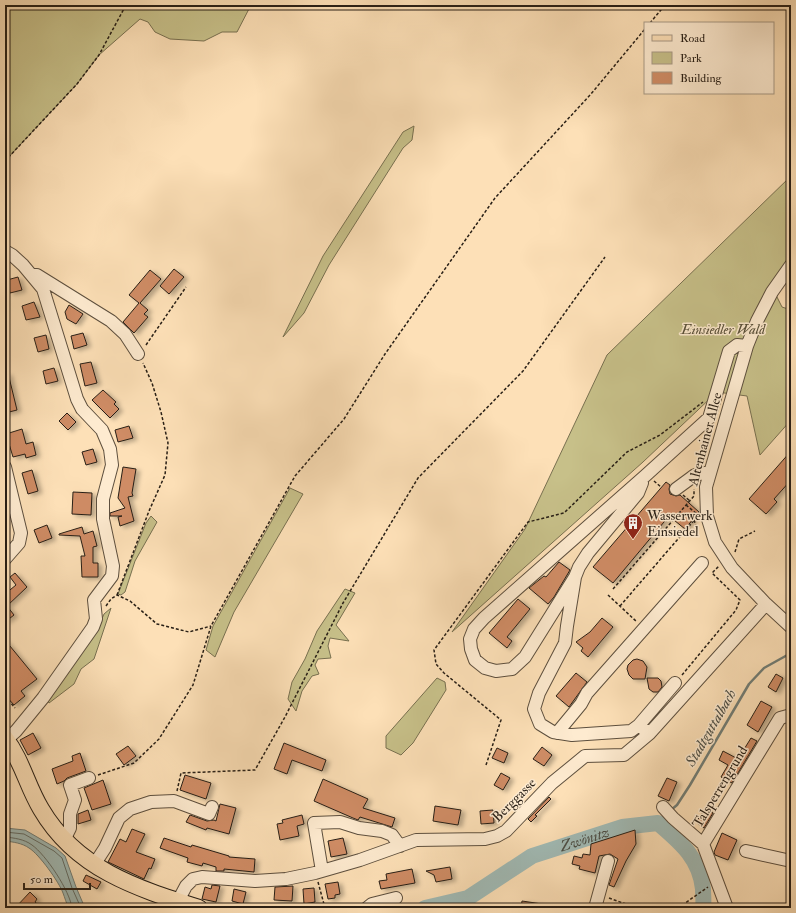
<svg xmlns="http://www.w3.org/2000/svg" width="796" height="913" viewBox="0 0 796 913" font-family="'IM FELL Double Pica',serif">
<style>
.green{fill:#c7c089;stroke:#787050}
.water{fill:#a1bbb6;stroke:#717d76}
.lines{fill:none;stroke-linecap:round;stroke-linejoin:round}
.shore{stroke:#646d66;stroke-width:1}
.stream{stroke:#717d76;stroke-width:2.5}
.river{stroke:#a1bbb6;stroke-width:16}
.building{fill:#cf8c65;stroke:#281f16;filter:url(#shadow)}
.minor-casing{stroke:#5d4f3e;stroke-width:14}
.major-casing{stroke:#281f16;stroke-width:18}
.path{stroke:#281f16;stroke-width:1.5;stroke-dasharray:3 2;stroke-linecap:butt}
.minor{stroke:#feebd0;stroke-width:12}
.major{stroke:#fde0b7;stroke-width:16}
.labels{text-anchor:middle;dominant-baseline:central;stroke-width:3;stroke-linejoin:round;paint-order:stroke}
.park-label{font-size:14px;font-style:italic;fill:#584f38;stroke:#feebd0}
.street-label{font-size:14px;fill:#281f16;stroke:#feebd0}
.poi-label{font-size:14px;fill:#281f16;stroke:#feebd0;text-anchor:start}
.water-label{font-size:15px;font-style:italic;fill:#4c4e46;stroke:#feebd0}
</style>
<defs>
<filter id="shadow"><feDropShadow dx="4" dy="2" stdDeviation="2" flood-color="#0004"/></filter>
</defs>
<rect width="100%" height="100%" fill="#fde0b7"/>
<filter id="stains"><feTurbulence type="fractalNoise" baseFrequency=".005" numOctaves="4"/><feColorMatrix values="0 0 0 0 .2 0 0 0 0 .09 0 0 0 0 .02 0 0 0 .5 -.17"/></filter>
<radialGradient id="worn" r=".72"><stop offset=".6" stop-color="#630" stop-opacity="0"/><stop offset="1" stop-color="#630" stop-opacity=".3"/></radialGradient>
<path class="green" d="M5,5H251L237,32H222L204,41L170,39L155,32L148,22L140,19L99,55L77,84L5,161Z
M414,126L412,140L403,148L329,265L304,313L283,337L323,256L403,132Z
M791,176V270L773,289L782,307L791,310V420L760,455L747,396L717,392L643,462L452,632L525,529L607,355Z
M290,488L303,494L234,612L215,657L206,650L213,626Z
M151,516L157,522L135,561L125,592L121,595L118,594L146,523Z
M345,589L355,593L336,625L349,641L330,638L328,646L331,658L318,659L315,665L319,674L312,676L302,691L296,711L288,699L292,682L305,659L317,631Z
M111,608L94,659L81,669L74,684L49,703L47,699L98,628L104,614Z
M437,678L445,682L446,690L413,743L401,755L386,748V736Z"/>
<path class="water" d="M5,828L25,830L56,848L65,856L76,887L85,908H69C66,903 65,898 63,893C59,882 39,854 29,848C22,843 13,842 5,841Z"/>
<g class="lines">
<path class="shore" d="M5,832L24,834L54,851L62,858L72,888L81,908
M5,837C14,838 24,839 32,845C46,855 70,891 72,908"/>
<path class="stream" d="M671,810L677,805L690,785L749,684L764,668L791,653
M658,823L666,815"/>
<path class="river" id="s1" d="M425,908L468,898L532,856L622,827L658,823C680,842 700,858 703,889C703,895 704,902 703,908"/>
</g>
<path class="building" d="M174,269L184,277L169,294L160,286Z
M150,270L161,279L140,303L148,310L144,314L148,317L134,333L123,322L139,303L129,295Z
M18,277L22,290L10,293L7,280Z
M34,302L40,317L26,320L22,306Z
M69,305L83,314L76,324L67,319L65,312Z
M83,333L87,345L74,349L71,336Z
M46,335L49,349L38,352L34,338Z
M91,362L97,383L85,386L80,364Z
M54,368L58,381L46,384L43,371Z
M8,373L17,410L5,413V374Z
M103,390L116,402L114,404L119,409L110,418L92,400Z
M67,413L76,422L68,430L59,421Z
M129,426L133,438L118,442L115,430Z
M22,429L26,444L33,442L36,455L26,458L25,454L13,457L6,434Z
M93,449L97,462L86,465L82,452Z
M791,451V480L774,499L777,502L766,514L749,499Z
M123,467L136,469L132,493L133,496L128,497L134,521L120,526L118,517L122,516H110V513L125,508L118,498Z
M32,470L38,491L28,494L22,473Z
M666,482L670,485L669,489L670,494L676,496L680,495L699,512L685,529L669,516L613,583L593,567Z
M73,492L92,493L91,515L72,514Z
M47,525L52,538L39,543L34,530Z
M82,527L84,534L93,531L97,546L93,547V563H98V577H82L81,556H85L80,536L59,535V534Z
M559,562L570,570L554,597L548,604L529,588L544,576L546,577Z
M15,573L27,587L7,606L14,615L5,622V594L16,585L10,577Z
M518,599L530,609L507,637L512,641L507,648L489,633Z
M602,618L613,627L588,657L581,651L583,648L576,642L590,632Z
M5,640L37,679L21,691L25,696L14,705L5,695Z
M637,659L643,661L647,667L645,679H633L629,675L627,669L628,665L633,660Z
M576,673L587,682L569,707L556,696Z
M776,674L783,678L776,692L768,687Z
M647,678H658L661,681L662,687L658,692H653L649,689Z
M761,701L772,707L758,732L747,725Z
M33,733L41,748L28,755L20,740Z
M751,738L757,741L732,783L721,777L728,765L719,760L723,751L738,759Z
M284,743L326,760L322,771L292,760L287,774L274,769Z
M128,746L136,756L124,765L116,754Z
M542,747L552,755L544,766L533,759Z
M497,748L508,753L504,763L492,758Z
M80,753L86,771L67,778L64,781L57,784L52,769L73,761L72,756Z
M501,773L510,778L503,790L494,785Z
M185,775L211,783L206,799L180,790Z
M667,778L677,782L669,801L658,796Z
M323,779L368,799L363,808L395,818L392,827L360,817L358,820L353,818L314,801Z
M103,780L111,804L92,810L84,788Z
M549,797L551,799L535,815L537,816L531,822L528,819Z
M220,804L236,808L229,834L207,828L206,830L186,822L190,815L207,821L214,820L216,821Z
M435,806L461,810L458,825L433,821Z
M706,808L713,813L704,828L696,822Z
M88,810L91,820L78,824V814Z
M493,810L494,823L481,824L480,811Z
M302,815L304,824L297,826L299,836L280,840L277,824L283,823L282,820Z
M132,829L145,834L136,852L155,859L151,869L149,868L144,879L108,862L120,839L126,842Z
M635,830L636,844L626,861L614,887L609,885L618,859L610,854L599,856L595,873L579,869L580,866L572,864L574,856L582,858L583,854L590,855L591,844Z
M722,833L737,840L728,860L715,855L714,852Z
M164,838L191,847L192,845L229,856V857L255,859L254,872L224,869V871H216V867L203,863L202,866L187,862L188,858L160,848Z
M343,838L347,854L331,857L328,841Z
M450,867L452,879L436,882L434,875L426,871Z
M412,869L415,883L381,889L379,881L387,880L386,874Z
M86,875L101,882L97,889L83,881Z
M338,882L340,894L335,895V898L328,899L325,884Z
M212,885L220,886L216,902L202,899L205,887L211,889Z
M293,886L292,901L274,900L275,887Z
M314,888L315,902L304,904L303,889Z
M234,889L246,892L243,904L232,901Z
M30,892L37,899L35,902L42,908H15Z
M522,901L542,904L541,908H521Z"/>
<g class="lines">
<g class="minor-casing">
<path id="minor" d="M5,251L12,255L23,265L43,289L77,399L82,409L102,430L110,449L112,465L103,499V519L113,566L112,576L94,600L96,619L93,627L43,698L16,731L6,740
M791,265L772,292L757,321L747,346L706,487L707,516L715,542L732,568L766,604L791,627
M34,275H37L111,321L125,334L138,354
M5,467L21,533L19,543L5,559
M642,483L638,493L588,553L579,567L575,577L567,626L565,643L539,693L534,709L540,724L553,732L572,735L631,731L639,725L649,734
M676,489L695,475L709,472
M575,577L525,657L512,669L496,671L485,668L475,660L471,649L470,639L474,629L484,618L645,476L709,418L729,351L737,345L747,346
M639,725L675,683
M557,733L581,704L587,693L702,563
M663,807L673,818L703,844L727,908
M64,840L70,828V814L75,800L70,785L89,778
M703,844L780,718L791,715
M746,851L791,861
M94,865L105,848L119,818L130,809L151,802L174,801L209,814L212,807
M322,871L314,823L340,822L359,828L382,831L392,835L400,846
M178,901L186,886L193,879L202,877L255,881L286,879L315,873L360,860L416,840L485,839L497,836L506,831L552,783L585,756L624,755L649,734L766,604
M367,908L372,904L396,898
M595,908L608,861"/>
</g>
<g class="major-casing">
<path id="major" d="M5,738C22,760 27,786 41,809C76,869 136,888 199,908"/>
</g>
<path class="path" d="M650,23L665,5
M5,161L77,84L99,55L126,5
M146,345L186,287
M654,481L661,487
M683,495L690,501
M686,505L697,514
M694,520L697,529
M735,552L739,539L755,531
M613,589L694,496V489
M117,595L149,511L165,475L168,443L161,412L152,383L143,363
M608,595L637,622
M106,606L111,599L117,595L130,601L157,624L189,632L211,626
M620,606L697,517
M682,675L736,610L740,600L712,573L719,566
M5,696L15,708
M486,765L501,720L444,673L436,664L434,650L528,522L564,513L627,452L660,435L703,402
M98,775L134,763L159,739L193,685L211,626L295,476L344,419L385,354L495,198L591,94L645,29
M177,791L181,773L255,770L285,717L343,603L418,478L523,371L605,257
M318,882L325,908
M609,898L637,908
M678,908L708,887"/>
<use href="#minor" class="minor"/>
<use href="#major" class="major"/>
</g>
<defs>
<g id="building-pin" transform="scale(1)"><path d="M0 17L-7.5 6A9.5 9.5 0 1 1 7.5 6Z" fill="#8f2418" stroke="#feebd0"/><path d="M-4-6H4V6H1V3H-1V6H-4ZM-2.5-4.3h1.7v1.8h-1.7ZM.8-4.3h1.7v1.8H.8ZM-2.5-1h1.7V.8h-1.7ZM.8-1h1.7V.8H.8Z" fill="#fff"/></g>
</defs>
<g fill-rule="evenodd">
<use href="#building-pin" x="633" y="523"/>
</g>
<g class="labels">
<g class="park-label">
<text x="723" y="329">Einsiedler Wald</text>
</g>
<g class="street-label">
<text transform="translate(705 439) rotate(-75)">Altenhainer Allee</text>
<text transform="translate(720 787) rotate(-59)">Talsperrengrund</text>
<text transform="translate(514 800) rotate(-45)">Berggasse</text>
</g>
<g class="poi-label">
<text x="647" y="515">Wasserwerk<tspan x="647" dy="16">Einsiedel</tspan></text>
</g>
<g class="water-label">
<text transform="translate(711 728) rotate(-60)">Stadtguttalbach</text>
<text stroke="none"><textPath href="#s1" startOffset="176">Zwönitz</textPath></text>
</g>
</g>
<rect width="796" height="913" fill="none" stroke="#fde0b7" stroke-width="20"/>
<rect x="6" y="6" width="784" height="901" fill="none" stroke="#281f16" stroke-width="2"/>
<rect x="10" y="10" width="776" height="893" fill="none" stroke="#281f16"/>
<rect x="644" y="22" width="130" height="72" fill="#feebd0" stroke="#a89986"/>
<rect x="652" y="35" width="20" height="6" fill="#fde0b7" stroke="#a89986"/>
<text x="680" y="42" font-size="12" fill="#281f16">Road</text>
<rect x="652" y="52" width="20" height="12" fill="#c7c089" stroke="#a89986"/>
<text x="680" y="62" font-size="12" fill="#281f16">Park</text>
<rect x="652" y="72" width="20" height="12" fill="#cf8c65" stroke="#a89986"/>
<text x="680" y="82" font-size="12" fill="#281f16">Building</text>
<path d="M24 883v6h66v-6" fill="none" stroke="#281f16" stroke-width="2"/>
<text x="30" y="883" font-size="12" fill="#281f16" stroke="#feebd0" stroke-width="3" paint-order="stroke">50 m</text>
<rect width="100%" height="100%" filter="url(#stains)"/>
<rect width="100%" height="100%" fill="url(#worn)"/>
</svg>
